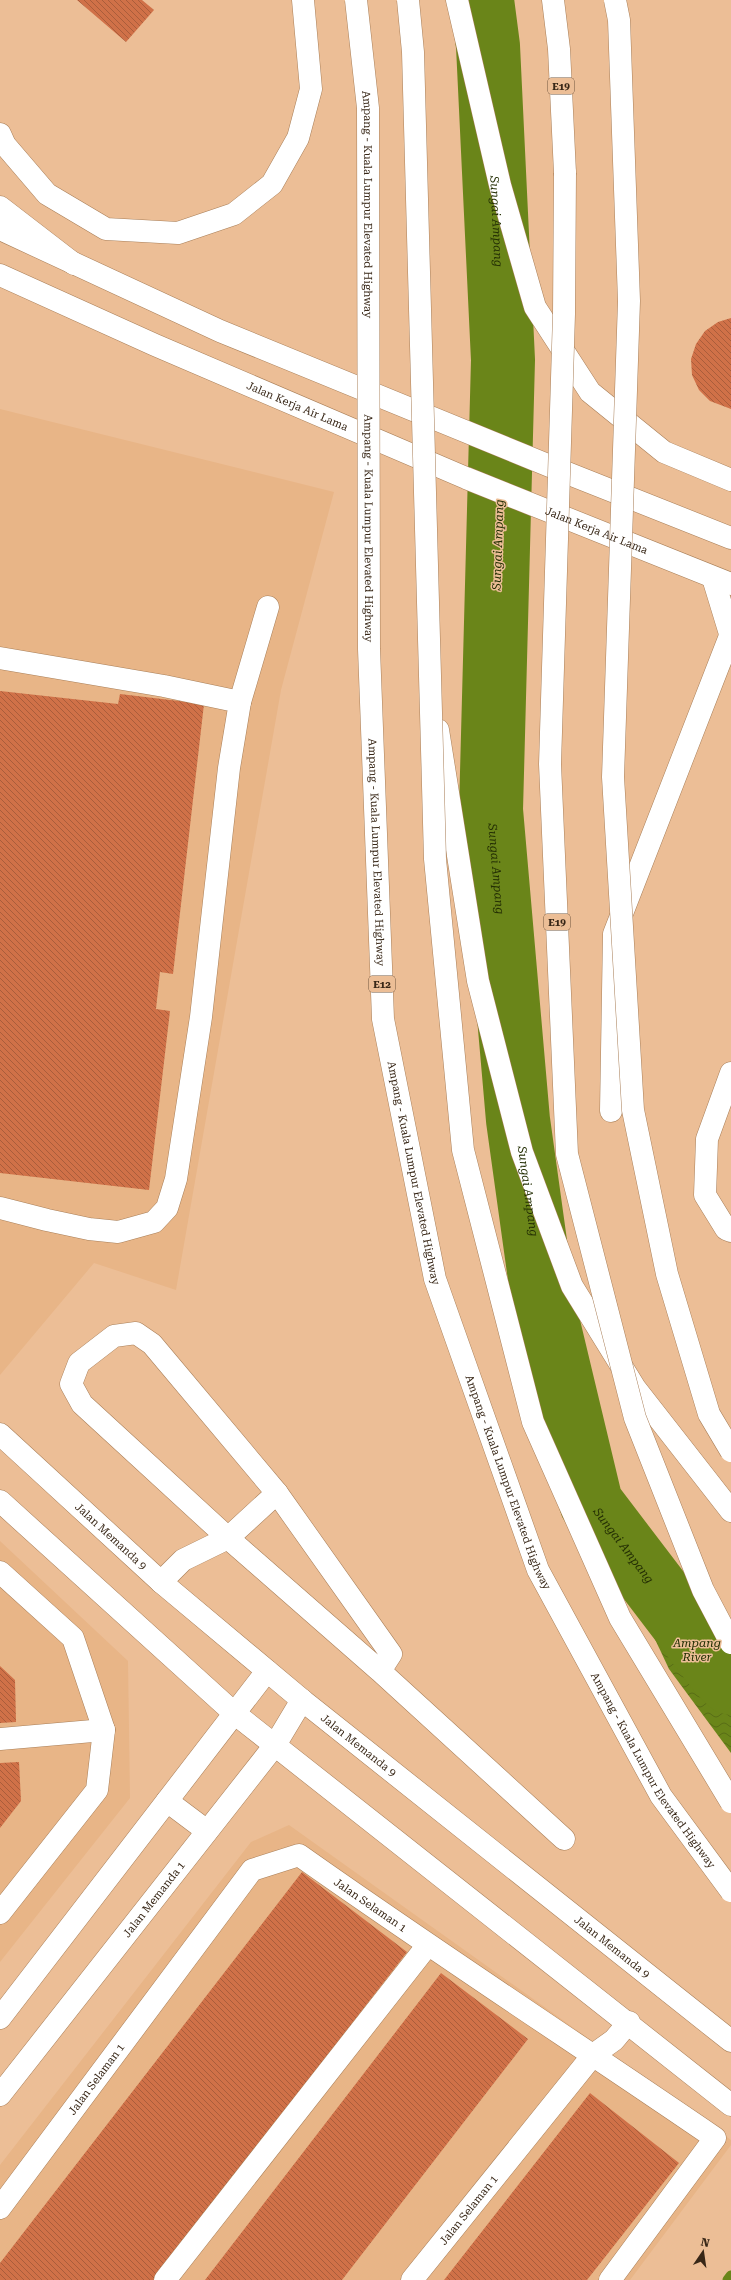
<svg xmlns="http://www.w3.org/2000/svg" width="731" height="2280" viewBox="0 0 731 2280" font-family="'Roboto Serif',serif">
<style>
.built{fill:#e8b587}
.water{fill:url(#water-waves)}
.lines{fill:none;stroke-linecap:round;stroke-linejoin:round}
.stream{stroke:#6a8519;stroke-width:11}
.river{stroke:#6a8519;stroke-width:64}
.building{fill:url(#building-back-hatch)}
.minor-casing{stroke:#a97f58;stroke-width:23}
.major-casing{stroke:#a97f58;stroke-width:23}
.highway-casing{stroke:#a97f58;stroke-width:23}
.minor{stroke:#fff;stroke-width:22}
.major{stroke:#fff;stroke-width:22}
.highway{stroke:#fff;stroke-width:22}
.highway-bridge-casing{stroke:#a97f58;stroke-width:23;stroke-linecap:butt}
.highway-bridge{stroke:#fff;stroke-width:22}
.labels{text-anchor:middle;dominant-baseline:central;stroke-width:3;stroke-linejoin:round;paint-order:stroke}
.shield{fill:#ecbe96;stroke:#6e543d;stroke-width:1}
.shield-label{font-size:10px;font-weight:bold;fill:#382717}
.street-label{font-size:11px;fill:#382717;stroke:#ecbe96}
.water-label{font-size:12px;font-style:italic;fill:#242f04;stroke:#ecbe96}
</style>
<defs>
<pattern id="water-waves" width="16" height="10" patternUnits="userSpaceOnUse"><rect width="16" height="10" fill="#6a8519"/><path d="M0 5q4-4 8 0t8 0" fill="none" stroke="#586d15"/></pattern>
<pattern id="building-back-hatch" width="6" height="6" patternUnits="userSpaceOnUse"><rect width="6" height="6" fill="#d07148"/><path d="M-1 5l2 2M0 0l6 6M5-1l2 2" fill="none" stroke="#aa5d3b"/></pattern>
</defs>
<rect width="100%" height="100%" fill="#ecbe96"/>
<path class="built" d="M0,409L334,492L281,690L176,1290L94,1263L0,1375Z
M0,1541L128,1661L130,1798L0,1962Z
M289,1825L731,2140V2145L630,2280H0V2165L251,1842Z"/>
<path class="water" d="M591,1503L731,1636V1753L669,1669Z"/>
<g class="lines">
<path class="stream" d="M728,2280L731,2276"/>
<path class="river" id="s1" d="M482,0L488,46L503,360L491,810L518,1120L544,1307L591,1503L719,1671L731,1683"/>
</g>
<path class="building" d="M77,0H142L154,10L126,42Z
M731,318V409L710,401L699,390L692,375L691,359L696,344L705,331L718,322Z
M0,691L118,704L120,694L204,704L173,974L160,972L156,1009L170,1011L149,1190L0,1173Z
M0,1666L15,1680L16,1722L0,1723Z
M19,1762L21,1801L0,1828V1763Z
M302,1872L407,1952L154,2280H0V2263Z
M441,1973L528,2039L342,2280H205Z
M590,2093L679,2163L587,2280H444Z"/>
<g class="lines">
<g class="minor-casing">
<g id="minor">
<path d="M0,229L220,331L567,473L731,538"/>
<path id="s2" d="M0,275L155,345L466,478L731,584"/>
<path d="M713,578L731,637"/>
<path d="M0,658L164,686L240,702L229,768L201,1017L176,1179L167,1208L154,1222L118,1232L89,1229L47,1220L0,1208"/>
<path d="M240,702L268,607"/>
<path d="M731,1073L707,1139L705,1195L726,1229L731,1231"/>
<path d="M611,1111L614,934L730,636"/>
<path id="s3" d="M0,1434L161,1582L302,1700L731,2041"/>
<path d="M0,1501L234,1713L731,2105"/>
<path d="M0,1572L73,1638L104,1730L97,1790L0,1913"/>
<path d="M161,1582L183,1560L228,1538L277,1493"/>
<path d="M380,1671L228,1538L82,1404L71,1384L79,1363L114,1336L136,1333L152,1344L277,1493L391,1654L380,1671L564,1839"/>
<path d="M0,1739L104,1730"/>
<path d="M167,1801L207,1831"/>
<path d="M0,2018L267,1671"/>
<path id="s4" d="M0,2095L275,1745L302,1700"/>
<path id="s5" d="M0,2208L252,1870L299,1855C436,1952 576,2043 715,2138L610,2280"/>
<path d="M165,2280L427,1946"/>
<path id="s6" d="M412,2280L593,2055L614,2040L629,2022"/>
</g>
</g>
<g class="major-casing">
<path id="major" d="M0,207L74,264"/>
</g>
<g class="highway-casing">
<path id="highway" d="M457,0L500,185L535,307L590,392L664,452L731,480
M553,0L559,49L565,173
M0,134L5,145L47,194L106,229L178,233L234,214L272,184L298,138L311,89L303,0
M438,730L478,981L522,1152L572,1286L635,1388L731,1511"/>
</g>
<use href="#minor" class="minor"/>
<use href="#major" class="major"/>
<use href="#highway" class="highway"/>
<g class="highway-bridge-casing">
<g id="highway-bridge">
<path id="s7" d="M356,0L368,108L369,649L383,1019L435,1279L538,1570L661,1796L731,1891"/>
<path d="M408,0L413,52L435,859L463,1150L533,1422L620,1618L731,1802"/>
<path d="M615,0L619,20L629,301L613,777L633,1110L667,1274L709,1414L731,1451"/>
<path d="M565,173L564,314L550,764L567,1154L635,1418L703,1590L731,1643"/>
</g>
</g>
<use href="#highway-bridge" class="highway-bridge"/>
</g>
<g class="labels">
<g class="shield">
<rect x="548" y="78" width="26" height="16" rx="3"/>
<rect x="544" y="914" width="26" height="16" rx="3"/>
<rect x="369" y="976" width="26" height="16" rx="3"/>
</g>
<g class="shield-label">
<text x="561" y="86">E19</text>
<text x="557" y="922">E19</text>
<text x="382" y="984">E12</text>
</g>
<g class="street-label">
<text stroke="none"><textPath href="#s7" startOffset="205">Ampang - Kuala Lumpur Elevated Highway</textPath></text>
<text stroke="none"><textPath href="#s2" startOffset="325">Jalan Kerja Air Lama</textPath></text>
<text stroke="none"><textPath href="#s7" startOffset="529">Ampang - Kuala Lumpur Elevated Highway</textPath></text>
<text stroke="none"><textPath href="#s2" startOffset="649">Jalan Kerja Air Lama</textPath></text>
<text stroke="none"><textPath href="#s7" startOffset="853">Ampang - Kuala Lumpur Elevated Highway</textPath></text>
<text stroke="none"><textPath href="#s7" startOffset="1177">Ampang - Kuala Lumpur Elevated Highway</textPath></text>
<text stroke="none"><textPath href="#s7" startOffset="1501">Ampang - Kuala Lumpur Elevated Highway</textPath></text>
<text stroke="none"><textPath href="#s3" startOffset="151">Jalan Memanda 9</textPath></text>
<text stroke="none"><textPath href="#s3" startOffset="475">Jalan Memanda 9</textPath></text>
<text stroke="none"><textPath href="#s7" startOffset="1825">Ampang - Kuala Lumpur Elevated Highway</textPath></text>
<text stroke="none"><textPath href="#s4" startOffset="249">Jalan Memanda 1</textPath></text>
<text stroke="none"><textPath href="#s5" startOffset="558">Jalan Selaman 1</textPath></text>
<text stroke="none"><textPath href="#s3" startOffset="799">Jalan Memanda 9</textPath></text>
<text stroke="none"><textPath href="#s5" startOffset="161">Jalan Selaman 1</textPath></text>
<text stroke="none"><textPath href="#s6" startOffset="90">Jalan Selaman 1</textPath></text>
</g>
<g class="water-label">
<text stroke="none"><textPath href="#s1" startOffset="222">Sungai Ampang</textPath></text>
<text transform="translate(498 545) rotate(-88)">Sungai Ampang</text>
<text stroke="none"><textPath href="#s1" startOffset="870">Sungai Ampang</textPath></text>
<text stroke="none"><textPath href="#s1" startOffset="1194">Sungai Ampang</textPath></text>
<text stroke="none"><textPath href="#s1" startOffset="1566">Sungai Ampang</textPath></text>
<text x="697" y="1643">Ampang<tspan x="697" dy="14">River</tspan></text>
</g>
</g>
<g transform="translate(703 2252) rotate(13)" stroke="#ecbe96" stroke-width="3" paint-order="stroke">
<path d="M0-3L7 15L0 10L-7 15Z" fill="#382717"/>
<text y="-6" font-size="11" font-weight="bold" text-anchor="middle" fill="#382717">N</text>
</g>
</svg>
